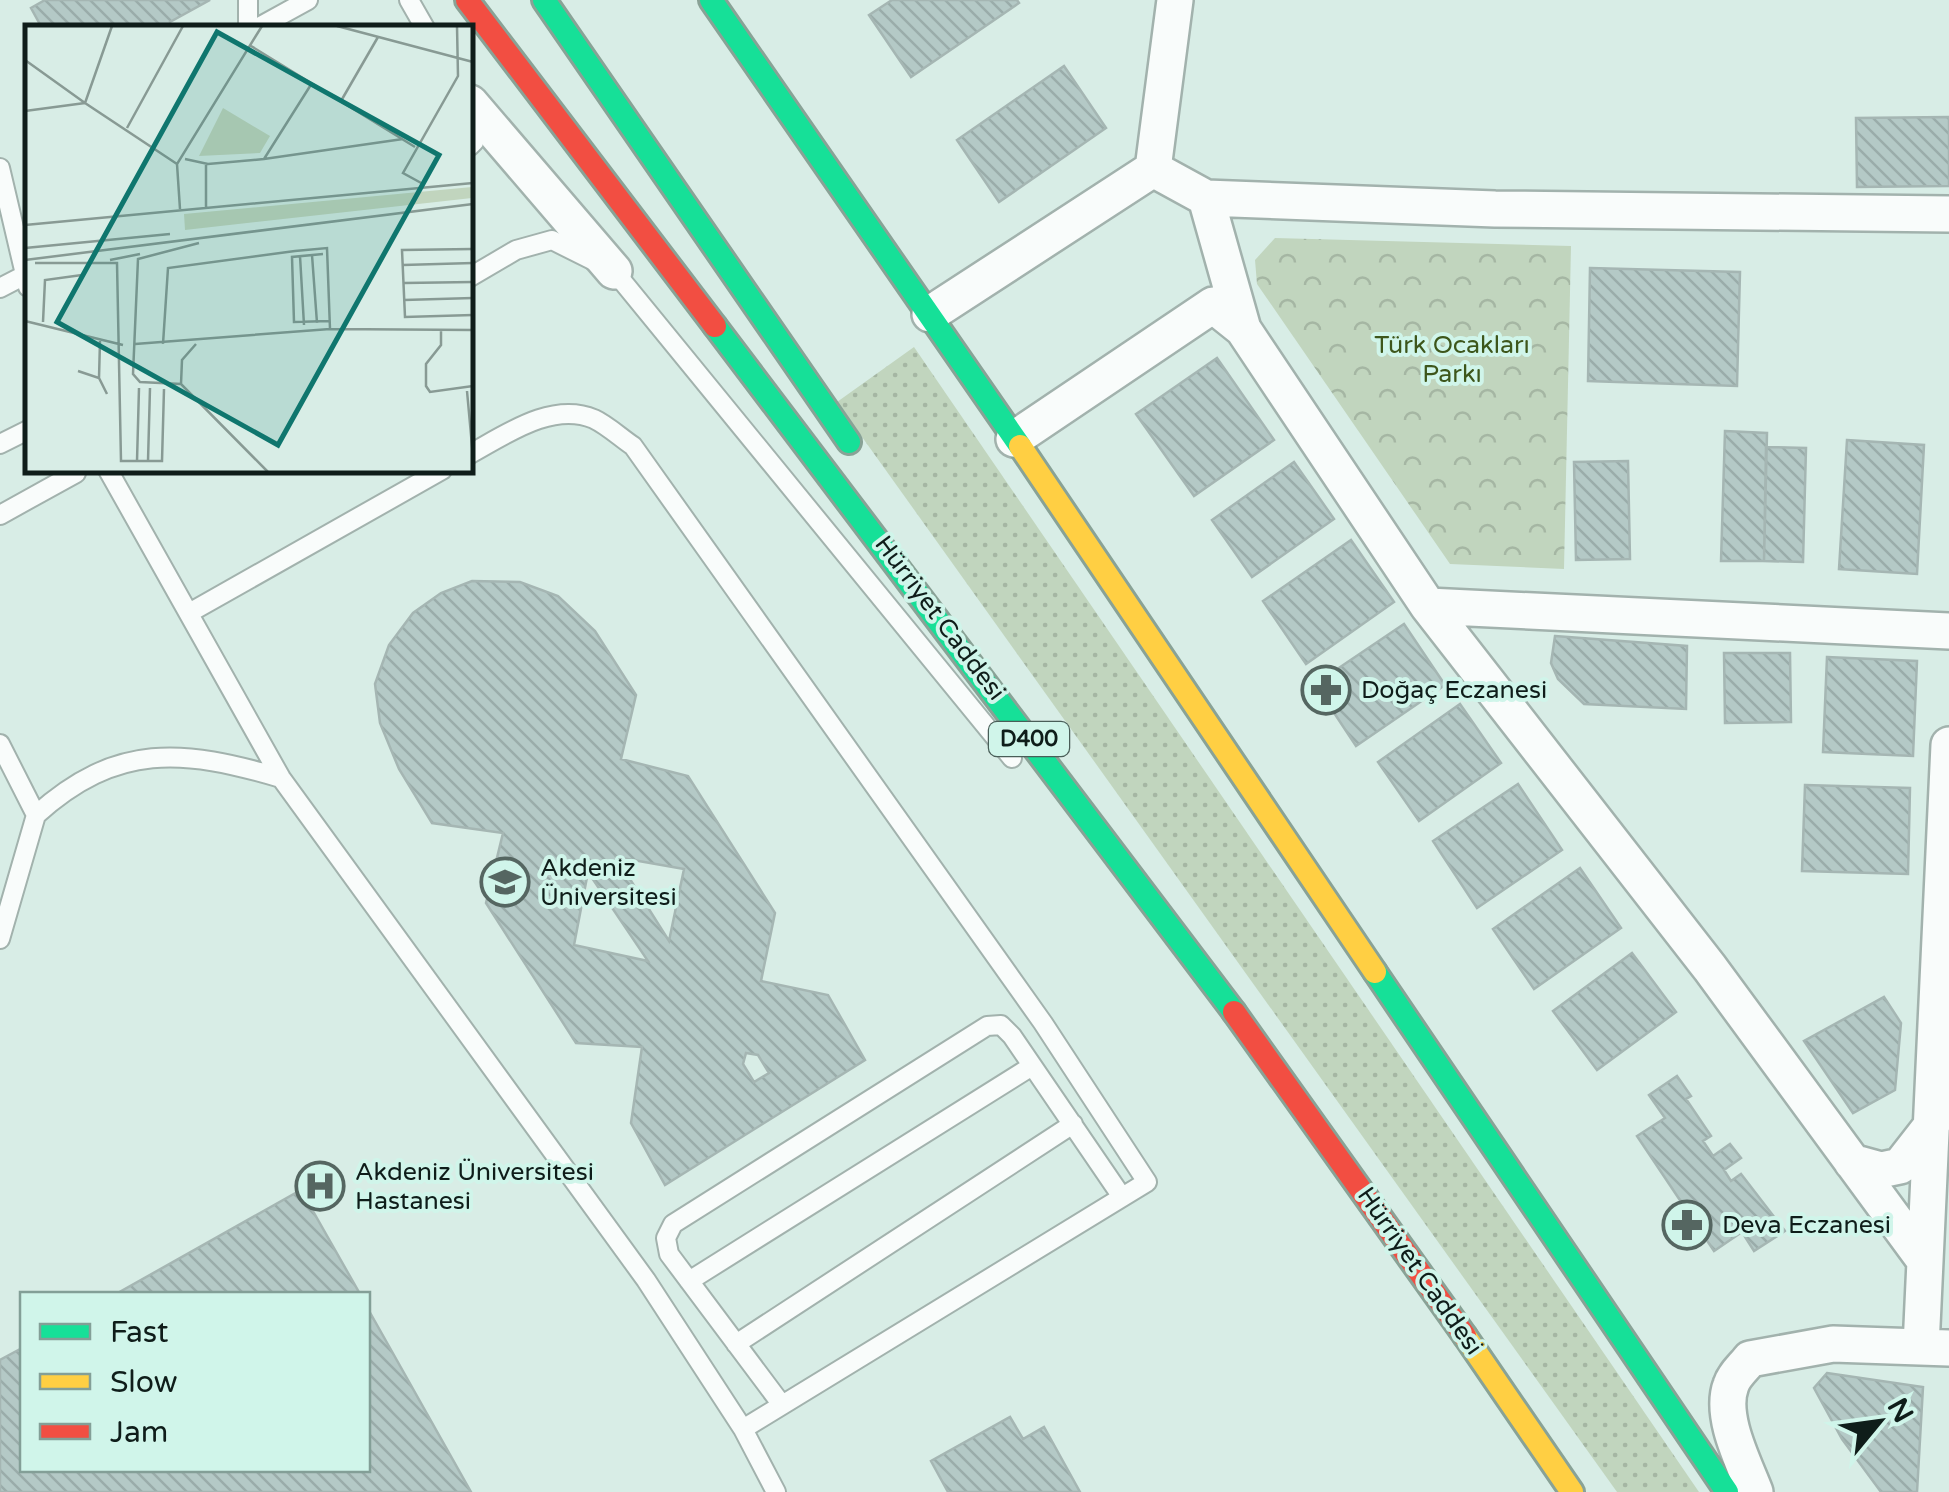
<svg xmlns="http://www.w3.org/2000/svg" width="1949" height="1492" viewBox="0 0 1949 1492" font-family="'Varela Round',sans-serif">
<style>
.grass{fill:url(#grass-dots)}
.forest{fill:url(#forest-crowns)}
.building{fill:url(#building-back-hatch);stroke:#a5b6b3;stroke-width:2.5;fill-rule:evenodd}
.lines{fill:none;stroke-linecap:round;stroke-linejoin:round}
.lane-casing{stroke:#a2b2ad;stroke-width:22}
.street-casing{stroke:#a2b2ad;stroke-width:40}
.fast-casing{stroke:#89a296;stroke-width:28}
.slow-casing{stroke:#89a296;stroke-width:28}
.jam-casing{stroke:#89a296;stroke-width:28}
.lane{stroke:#f9fcfb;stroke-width:18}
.street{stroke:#f9fcfb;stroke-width:35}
.fast{stroke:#16e098;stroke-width:22}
.slow{stroke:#ffcf43;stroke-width:22}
.jam{stroke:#f24e42;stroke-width:22}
.labels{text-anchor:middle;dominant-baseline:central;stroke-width:8;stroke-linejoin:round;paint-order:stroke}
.shield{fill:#d0f5ea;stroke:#495e58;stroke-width:2.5}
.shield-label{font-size:22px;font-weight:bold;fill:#0f1d1a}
.park-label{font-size:25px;fill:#3d561b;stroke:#d0f5ea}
.street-label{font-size:25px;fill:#0f1d1a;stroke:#d0f5ea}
.poi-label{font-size:25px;fill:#0f1d1a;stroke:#d0f5ea;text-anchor:start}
.inset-road{fill:none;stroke:#889a94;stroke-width:2.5}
.view{fill:#0f766e;fill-opacity:0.15;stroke:#0f766e;stroke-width:5}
.inset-edge{fill:none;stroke:#0f1d1a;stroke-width:5}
</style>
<defs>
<pattern id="grass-dots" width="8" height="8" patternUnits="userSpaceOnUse" patternTransform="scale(2.5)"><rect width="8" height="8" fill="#c1d5be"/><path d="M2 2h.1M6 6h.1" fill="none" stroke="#a5b6a3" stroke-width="1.8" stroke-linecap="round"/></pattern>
<pattern id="forest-crowns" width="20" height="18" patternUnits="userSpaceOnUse" patternTransform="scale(2.5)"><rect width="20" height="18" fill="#c1d5be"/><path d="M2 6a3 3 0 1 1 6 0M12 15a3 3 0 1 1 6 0" fill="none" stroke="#a5b6a3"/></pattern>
<pattern id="building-back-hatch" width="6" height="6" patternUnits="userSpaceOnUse" patternTransform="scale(2.5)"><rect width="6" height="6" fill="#b4c9c6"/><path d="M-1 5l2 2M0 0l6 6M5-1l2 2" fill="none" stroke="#9aacaa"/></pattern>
</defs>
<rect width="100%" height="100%" fill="#d8ede6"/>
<path class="grass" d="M914,347L1699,1492H1617L837,402Z"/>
<path class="forest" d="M1275,238L1571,246L1564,569L1450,564L1257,284L1255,260Z"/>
<path class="building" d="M45,0H210L170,22L173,28H42L31,8Z
M892,0H1017L1019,3L911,77L869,15Z
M1064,66L1106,128L999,202L957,140Z
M1949,117V186L1857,187L1856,118Z
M1590,268L1740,272L1737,386L1588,381Z
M1217,358L1274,440L1194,496L1136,414Z
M1725,431L1767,433L1764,561H1721Z
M1847,440L1924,445L1917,574L1839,569Z
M1766,447L1806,448L1803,562L1764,561Z
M1628,461L1630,559L1576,560L1574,462Z
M1294,462L1334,519L1252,577L1212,520Z
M1351,540L1394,602L1306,664L1263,601Z
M472,581L520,582L558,596L595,631L636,695L621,759L688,776L775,913L761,981L828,995L865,1060L665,1185L631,1123L642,1047L576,1043L486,903L503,833L432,823L399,769L380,723L375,684L389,645L413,613L441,593ZM616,857L684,869L669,941ZM588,872L648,961L574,945ZM746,1053L758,1055L769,1073L754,1082L743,1064Z
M1404,624L1445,685L1356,746L1315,684Z
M1555,636L1687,646L1686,709L1584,704L1558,679L1551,663Z
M1724,653H1790L1791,722L1725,723Z
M1827,657L1917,661L1913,756L1823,752Z
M1460,704L1501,763L1419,821L1378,762Z
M1518,784L1562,850L1477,908L1433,841Z
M1805,785L1910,788L1908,874L1802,871Z
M1580,868L1621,928L1534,989L1493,929Z
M1632,953L1676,1012L1597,1070L1553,1011Z
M1884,997L1901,1023L1895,1090L1853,1113L1804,1041Z
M1677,1076L1691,1096L1686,1099L1711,1136L1703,1141L1713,1156L1730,1144L1741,1158L1724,1170L1731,1181L1741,1174L1785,1231L1754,1251L1742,1232L1714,1251L1637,1136L1665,1118L1649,1095Z
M301,1190L360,1294H116Z
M368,1309L471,1492H0V1360L22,1348V1470H368Z
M1827,1373L1923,1387L1917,1492H1881L1842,1439L1814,1388Z
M1010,1417L1023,1439L1044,1427L1080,1492H948L931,1461Z"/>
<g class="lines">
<g class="lane-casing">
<path id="lane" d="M248,0V28
M409,0L425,28
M257,28L308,0
M470,115L474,142L470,146
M0,168L28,287
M470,277L516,250L552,240L614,271L1012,758
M0,288L25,275
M0,444L28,430
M470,454C505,435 552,401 594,419C607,425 621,438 633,446L1043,1023L1147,1182L743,1429
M108,470L281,778L646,1280L743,1429L776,1492
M0,515L76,473
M189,613L442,470
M0,744L36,815L0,939
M36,815C117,742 183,749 281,778
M689,1281L1032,1066
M736,1344L1073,1124
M782,1405L669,1254L666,1238L673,1224L987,1026L1001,1025L1012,1036L1122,1197"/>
</g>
<g class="street-casing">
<path id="street" d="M470,103L614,271
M1153,169L1175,0
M1206,198L1243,329L1428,606L1710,968L1925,1261
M930,314L1153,169L1206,198L1495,209L1949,214
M1014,439L1213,305L1243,329
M1428,606L1949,631
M1852,1162L1881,1170L1900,1166L1932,1125
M1921,1347L1949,745
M1755,1492C1744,1463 1719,1416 1731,1385C1734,1375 1744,1367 1750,1359L1833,1344L1949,1348"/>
</g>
<g class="fast-casing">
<path id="fast" d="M544,0L849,442
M711,0L1020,446
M715,326L1234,1012
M1375,972L1727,1492"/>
</g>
<g class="slow-casing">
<path id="slow" d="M1020,446L1375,972
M1465,1336L1572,1492"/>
</g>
<g class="jam-casing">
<path id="jam" d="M467,0L715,326
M1234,1012L1465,1336"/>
</g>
<use href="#lane" class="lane"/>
<use href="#street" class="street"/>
<use href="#fast" class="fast"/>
<use href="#slow" class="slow"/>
<use href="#jam" class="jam"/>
</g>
<defs>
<g id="pharmacy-ring" transform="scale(2.5)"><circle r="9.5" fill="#d0f5ea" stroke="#556661" stroke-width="1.5"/><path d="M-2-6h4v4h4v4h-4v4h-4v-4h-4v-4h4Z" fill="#556661"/></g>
<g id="university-ring" transform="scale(2.5)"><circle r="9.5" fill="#d0f5ea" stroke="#556661" stroke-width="1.5"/><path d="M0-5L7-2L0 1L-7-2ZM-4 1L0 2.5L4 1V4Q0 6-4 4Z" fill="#556661"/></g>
<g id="hospital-ring" transform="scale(2.5)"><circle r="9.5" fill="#d0f5ea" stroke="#556661" stroke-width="1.5"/><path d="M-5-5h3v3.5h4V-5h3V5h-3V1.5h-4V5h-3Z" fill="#556661"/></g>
</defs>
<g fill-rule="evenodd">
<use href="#pharmacy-ring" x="1326" y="690"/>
<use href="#university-ring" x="505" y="882"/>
<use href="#hospital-ring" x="320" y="1186"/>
<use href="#pharmacy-ring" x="1687" y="1225"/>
</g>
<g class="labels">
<rect class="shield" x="989" y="722" width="80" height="34" rx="8"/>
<g class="shield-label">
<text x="1029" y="739">D400</text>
</g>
<g class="park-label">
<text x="1452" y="345">Türk Ocakları<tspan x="1452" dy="29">Parkı</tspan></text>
</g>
<g class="street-label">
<text transform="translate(940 618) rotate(53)">Hürriyet Caddesi</text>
<text transform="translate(1420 1271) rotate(55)">Hürriyet Caddesi</text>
</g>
<g class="poi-label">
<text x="1361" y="690">Doğaç Eczanesi</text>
<text x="540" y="868">Akdeniz<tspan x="540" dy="29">Üniversitesi</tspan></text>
<text x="355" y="1172">Akdeniz Üniversitesi<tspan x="355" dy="29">Hastanesi</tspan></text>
<text x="1722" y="1225">Deva Eczanesi</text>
</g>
</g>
<g transform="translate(25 25)">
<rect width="448" height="448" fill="#d8ede6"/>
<path d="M447,162V173L160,205L159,189Z" fill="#c1d5be"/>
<path d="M198,83L245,111L235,128L174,131Z" fill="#c1d5be"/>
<path class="inset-road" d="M87,1L60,78L152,139M312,1L448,37M226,21L390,122M0,35L60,78M316,76L353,12M0,86L60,78M102,103L158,1M160,134L183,139L239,134L378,114M239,134L287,58M398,159L378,148L433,51L432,1M181,182V140M155,184L152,139L237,1M0,200L448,158M174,218L113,234L108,349L115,357L156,359L243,447M0,223L145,209M448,224L377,225L380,292L448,290M298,229L267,232L269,297L305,296M287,230L292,298M275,231L279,300M0,235L448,179M85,235L115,229M10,238H92L96,436H137L139,364M378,240L448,238M379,258L448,257M379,275L448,273M0,296L98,320M18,297L20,255L57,250M416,306V320L401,339V361L405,367L448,361M110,319L305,304L448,305M138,319L143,243L270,226L302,223L305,304M53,346L74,353L82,369M74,353L75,316M156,359L157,335L171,319M442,366L448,432M112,436L114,363M123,436L125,363"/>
<path class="view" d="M192,7L414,130L253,420L32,297Z"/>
<rect width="448" height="448" class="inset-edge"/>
</g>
<rect x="20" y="1292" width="350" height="180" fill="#d0f5ea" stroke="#839f97" stroke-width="2.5"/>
<rect x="40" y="1324" width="50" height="15" fill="#16e098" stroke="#839f97" stroke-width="2.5"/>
<text x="110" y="1342" font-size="30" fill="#0f1d1a">Fast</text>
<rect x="40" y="1374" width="50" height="15" fill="#ffcf43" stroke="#839f97" stroke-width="2.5"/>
<text x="110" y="1392" font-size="30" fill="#0f1d1a">Slow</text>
<rect x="40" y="1424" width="50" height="15" fill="#f24e42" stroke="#839f97" stroke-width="2.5"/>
<text x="110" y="1442" font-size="30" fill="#0f1d1a">Jam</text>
<g transform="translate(1879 1422) rotate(61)" stroke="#d0f5ea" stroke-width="8" paint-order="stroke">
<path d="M0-8L18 38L0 25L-18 38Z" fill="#0f1d1a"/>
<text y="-15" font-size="28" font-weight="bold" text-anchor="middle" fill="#0f1d1a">N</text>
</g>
</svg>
